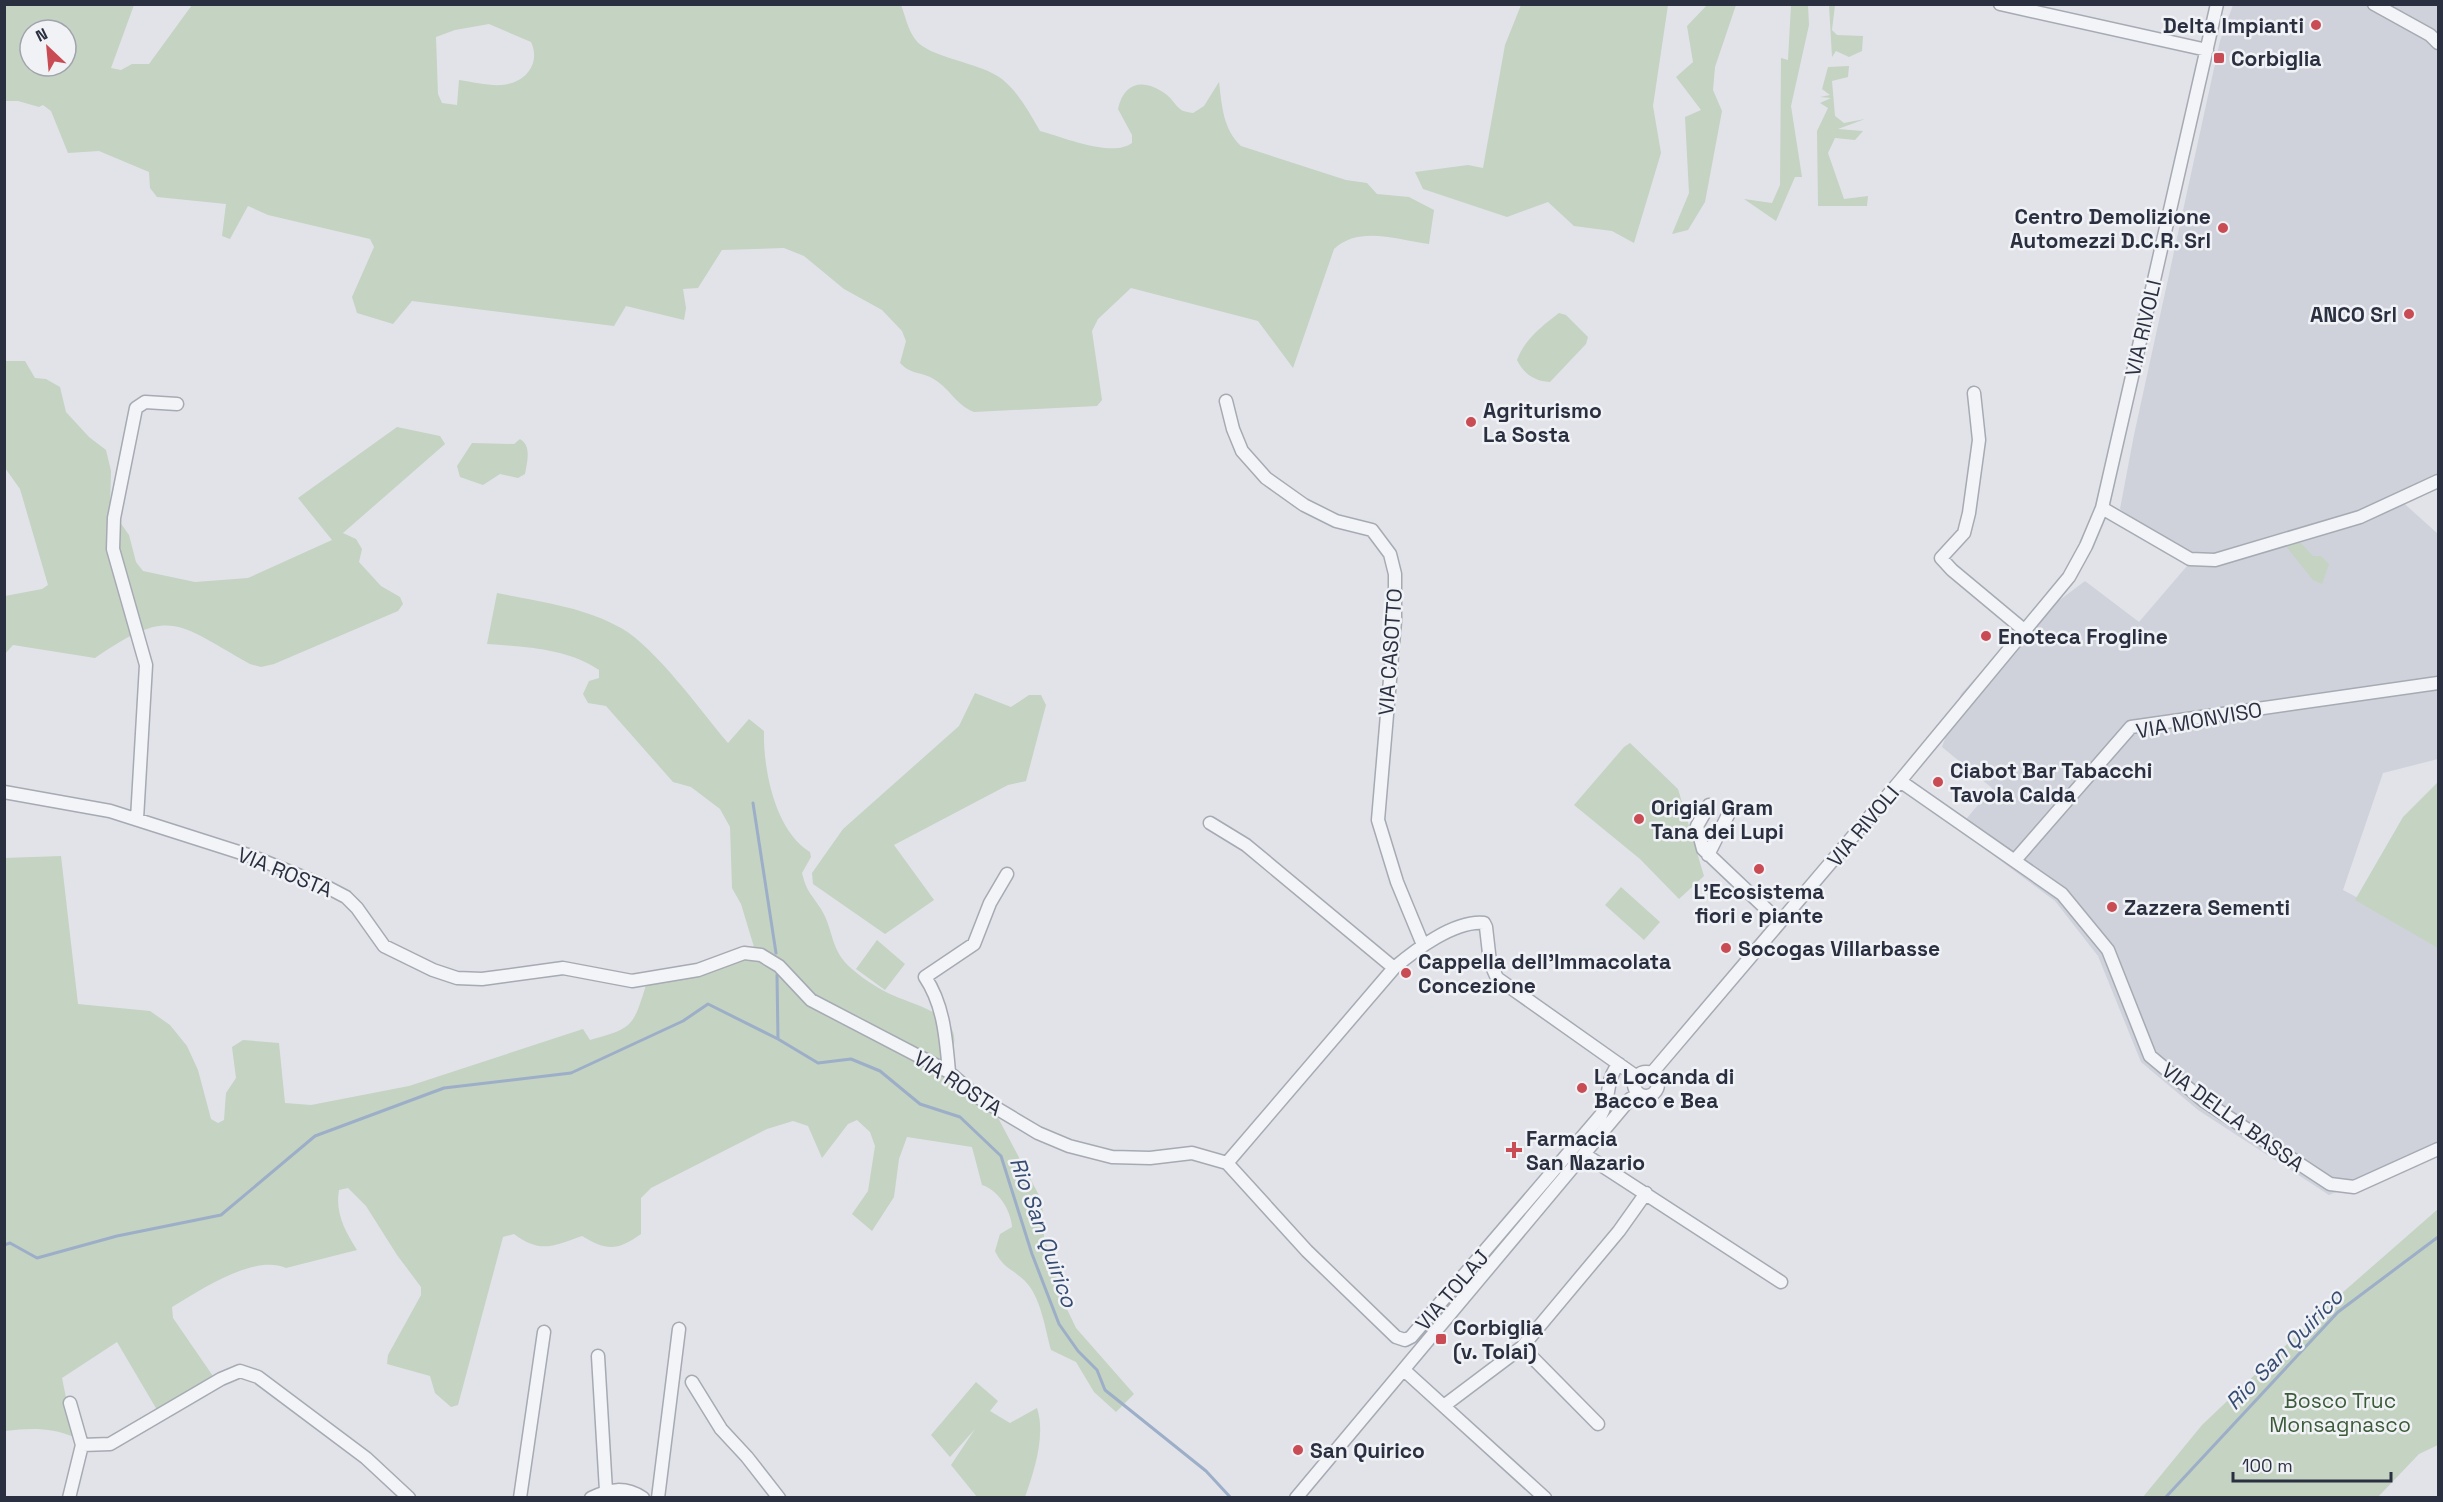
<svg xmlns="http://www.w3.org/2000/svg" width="2443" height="1502" viewBox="0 0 2443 1502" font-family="'Space Grotesk',sans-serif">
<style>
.built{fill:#cfd2db}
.green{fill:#c5d3c2;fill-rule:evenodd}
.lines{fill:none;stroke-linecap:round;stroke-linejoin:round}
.stream{stroke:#9daec8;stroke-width:3}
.minor-casing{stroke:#a6aab3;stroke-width:15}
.minor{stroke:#f3f4f7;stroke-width:12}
.poi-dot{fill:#c94b53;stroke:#f0f2f6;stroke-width:2}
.labels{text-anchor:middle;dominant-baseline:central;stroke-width:5;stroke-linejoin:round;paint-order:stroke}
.poi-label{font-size:21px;font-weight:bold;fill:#2a3040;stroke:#f0f2f6;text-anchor:start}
.street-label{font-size:21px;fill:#2a3040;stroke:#f0f2f6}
.park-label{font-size:21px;fill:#3b5b38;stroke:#f0f2f6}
.water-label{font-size:22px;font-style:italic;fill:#364c72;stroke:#f0f2f6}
</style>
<rect width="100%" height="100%" fill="#e1e3e9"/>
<path class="built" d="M2233,5H2438V478L2397,497L2438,534V759L2383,773L2343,890L2438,940V1144L2422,1157L2329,1195L2198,1110L2141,1062L2098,956L2055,901L1958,829L1992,788L1942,747L1961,694L2017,632L2085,581L2139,622L2187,566L2120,509L2134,435L2220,41Z"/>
<path class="green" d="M1708,4L1736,5L1715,67L1713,90L1722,111L1705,202L1688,230L1672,234L1689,193L1685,117L1701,110L1676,77L1693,62L1687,26Z
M4,5H134L111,68L121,70L132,64H149L192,5H901C905,15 908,30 915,39C928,58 980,62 1002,79C1019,93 1029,112 1040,131C1063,137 1112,158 1132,143V135L1118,109C1124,81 1145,78 1167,95C1172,99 1175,105 1180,109C1183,112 1189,112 1193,113L1204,106L1219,82C1222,106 1223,129 1241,146L1346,180L1367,183L1377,194L1409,197L1434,210L1429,244C1398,240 1359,225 1334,249L1293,368L1258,321L1131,288L1098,319L1092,331L1102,400L1097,406L974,412C954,404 950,387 930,377C918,372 909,373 900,363L906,341L902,331L882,310L844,289L804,256L784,248L722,250L698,288L683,289L686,308L684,320L626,306L614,326L412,301L393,324L357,313L352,297L374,247L370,239L268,215L248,206L230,239L222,236L226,204L157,197L150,188L149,172L99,151L68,153L51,111L43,105L39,107L18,101H5ZM489,24L531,42C541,63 526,83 502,85C489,86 473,82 459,80L457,105L442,103L438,94L436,37L455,30ZM30,30H66V66H30Z
M1521,5H1668L1653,106L1661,153L1634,243L1612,231L1574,226L1548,202L1507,217L1423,189L1415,172L1468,165L1483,168L1505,45Z
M1791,5H1808L1809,25L1791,106L1802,177H1795L1776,221L1744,199L1772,203L1780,185L1781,58L1788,60Z
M1829,5H1835L1832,30L1837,35L1863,36L1862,51L1849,57L1836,51L1832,57Z
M1849,66L1848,77L1832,81L1835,116L1844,123L1865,119L1838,129L1863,131L1855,140L1835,138L1828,153L1844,199L1868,196L1867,206H1818L1817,131L1828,108L1820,103L1831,98L1820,97L1830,95L1822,89L1828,67Z
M1559,313L1566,315L1588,337L1586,344L1550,382C1534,381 1524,374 1517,360C1524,340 1542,326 1559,313Z
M5,361H25L35,378L46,379L60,387L66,412L89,437L106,450L111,471L110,508L129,535L136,562L143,571L195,582L248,578L332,540L298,498L397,427L440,436L445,444L343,533L356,539L362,549L359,562L381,586L400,597L403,604L398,611L274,664L261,667L250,664C176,623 171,606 95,658L13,645L5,654V596L42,589L48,585L20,489L5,468Z
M520,439C532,446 527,462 525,474L518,478L500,474L483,485L460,477L457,466L472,443L514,444Z
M2298,540L2313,556H2321L2329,564L2322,584L2313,580L2285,545Z
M497,593C537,601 585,607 621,628C655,647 701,711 728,743L749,719L764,731C763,769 775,831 810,852L811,857L802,873C807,893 811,893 821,909C834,930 830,951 852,969C862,978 875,986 886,992C908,1004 959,1012 954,1044C953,1053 953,1057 946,1064L820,999L772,956L754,947L741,904L732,888L730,827L720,809L691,787L673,782L606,706L588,703L583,694L589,681L599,678V670C566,648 525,647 487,644Z
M975,693L1011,707L1029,695H1041L1046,705L1026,781L1008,785L894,845L934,900L885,934L813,884L812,873L843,829L959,726Z
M1630,743L1678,789L1704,876L1679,899L1640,859L1574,805L1624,747Z
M2438,782V948L2355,900L2403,817Z
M61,856L78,1004L150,1011L170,1025L187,1046L198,1070L211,1119L218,1123L224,1120L226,1093L236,1078L232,1047L243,1040L279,1043L285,1103L311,1105L409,1086L583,1029L590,1040C633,1028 633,1027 646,985L695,976L748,958H762L809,1001L944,1073L996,1114L1042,1201L1044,1237L1066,1307L1076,1328L1134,1394L1116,1412L1094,1392L1076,1362L1051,1350C1045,1329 1041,1296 1024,1280C1011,1268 1003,1268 995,1251L1000,1234L1012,1227C1011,1210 998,1190 982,1185L972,1147L907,1137L899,1159L894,1197L872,1231L852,1214L868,1191L875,1146L870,1132L857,1120L848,1124L822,1158L808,1126L793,1121L767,1129L651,1188L641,1198V1234C617,1251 607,1251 582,1236C553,1246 541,1254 514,1234L503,1237L458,1405L451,1407L435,1393L430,1376L387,1364L388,1355L421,1295V1287L397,1255L366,1206L348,1188L339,1190C335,1213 345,1231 357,1250L286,1268C253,1254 201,1290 172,1307L173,1318L215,1379L160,1415L117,1342L62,1378L74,1437C50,1427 30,1428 5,1431L4,858Z
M1621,887L1660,922L1644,940L1605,905Z
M877,940L905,964L885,990L856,969Z
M2438,1209V1445L2419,1454L2378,1497H2143L2202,1425L2326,1307Z
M976,1382L998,1401L990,1411L1010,1423L1037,1408C1046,1435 1034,1472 1025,1497H977L951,1465L975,1429L950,1457L931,1435Z"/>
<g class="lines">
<path class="stream" d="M753,803L776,953
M777,975L778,1039L818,1063L851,1059L880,1071L920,1104L960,1117L1001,1156L1032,1254L1059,1324L1078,1351L1097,1370L1105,1390L1206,1471L1231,1498
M4,1245L10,1243L37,1258L117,1236L221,1215L315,1136L444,1088L571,1073L683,1021L708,1004L778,1039
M2165,1498L2338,1312L2438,1237"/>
<g class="minor-casing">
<path id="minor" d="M2000,4L2207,50
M2374,4L2430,35L2438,43
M1974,393L1979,440L1969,513L1964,533L1941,558L1952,570L2024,630
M1226,401L1233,429L1242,451L1266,478L1304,505L1336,521L1372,530L1390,554L1395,574V621L1378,820L1397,882L1423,945
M2102,508L2190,559L2215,560L2360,517L2438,481
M1900,781L2062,894L2108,950L2150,1056L2204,1101L2330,1184L2354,1187L2438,1149
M4,792L110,811L251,856L325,886L346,897L357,908L384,946L433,970L457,978L482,979L563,968L632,981L698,970L744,953L761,955L779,966L811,1000L949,1072L976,1096L1038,1133L1069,1146L1112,1157L1150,1158L1192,1153L1227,1163
M1709,805L1697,826L1703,849L1780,922
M137,819L146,665L113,549L114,518L136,408L145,402L177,404
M1210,823L1246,845L1394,968
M1708,855L1730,811
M2016,859L2131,727L2438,683
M949,1072C946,1039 944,1005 925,977L974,944L990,903L1007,874
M1634 1084a12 12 0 1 1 24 0a12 12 0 1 1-24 0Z
M1651,1074L1900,781L2069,577L2086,546L2102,508L2217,4
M1584,1154L1781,1282
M1227,1163L1307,1251L1396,1337L1405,1340L1411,1337L1601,1115C1611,1098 1605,1079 1619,1064
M1227,1163L1394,968C1415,950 1455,920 1484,923L1486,927L1490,962L1497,978L1637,1077
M1522,1347L1598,1424
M598,1356L606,1491
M1404,1370L1545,1498
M692,1382L721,1429L747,1457L779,1498
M1445,1405L1522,1347L1619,1231L1646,1193
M82,1445L110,1444L221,1379L240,1371L258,1377L366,1458L409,1498
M69,1498L82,1445L70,1403
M520,1498L544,1332
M591,1498C609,1489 625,1486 643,1498
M658,1498L679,1329
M1296,1498L1630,1099L1639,1094"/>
</g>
<use href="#minor" class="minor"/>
</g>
<g class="poi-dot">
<circle cx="2316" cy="25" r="6"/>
<rect x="2213" y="52" width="12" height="12" rx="3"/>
<circle cx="2223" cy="228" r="6"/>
<circle cx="2409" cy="314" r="6"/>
<circle cx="1471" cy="422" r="6"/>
<circle cx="1986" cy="636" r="6"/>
<circle cx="1938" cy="782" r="6"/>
<circle cx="1639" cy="819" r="6"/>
<circle cx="1759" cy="869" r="6"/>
<circle cx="2112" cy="907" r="6"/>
<circle cx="1726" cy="948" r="6"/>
<circle cx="1406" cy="973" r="6"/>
<circle cx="1582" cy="1088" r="6"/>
<path d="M1511 1141h6v6h6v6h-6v6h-6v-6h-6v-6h6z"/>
<rect x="1435" y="1333" width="12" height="12" rx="3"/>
<circle cx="1298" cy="1450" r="6"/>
</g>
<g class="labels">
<g class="poi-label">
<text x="2304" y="25" text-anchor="end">Delta Impianti</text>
<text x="2231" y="58">Corbiglia</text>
<text x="2211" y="216" text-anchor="end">Centro Demolizione<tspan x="2211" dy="24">Automezzi D.C.R. Srl</tspan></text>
<text x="2397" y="314" text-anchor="end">ANCO Srl</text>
<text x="1483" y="410">Agriturismo<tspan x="1483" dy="24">La Sosta</tspan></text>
<text x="1998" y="636">Enoteca Frogline</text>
<text x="1950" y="770">Ciabot Bar Tabacchi<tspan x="1950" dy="24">Tavola Calda</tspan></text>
<text x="1651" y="807">Origial Gram<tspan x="1651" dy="24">Tana dei Lupi</tspan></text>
<text x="1759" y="891" text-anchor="middle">L'Ecosistema<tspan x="1759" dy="24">fiori e piante</tspan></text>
<text x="2124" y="907">Zazzera Sementi</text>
<text x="1738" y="948">Socogas Villarbasse</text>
<text x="1418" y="961">Cappella dell'Immacolata<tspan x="1418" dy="24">Concezione</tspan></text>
<text x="1594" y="1076">La Locanda di<tspan x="1594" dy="24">Bacco e Bea</tspan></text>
<text x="1526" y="1138">Farmacia<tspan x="1526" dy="24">San Nazario</tspan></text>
<text x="1453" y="1327">Corbiglia<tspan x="1453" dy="24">(v. Tolai)</tspan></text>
<text x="1310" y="1450">San Quirico</text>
</g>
<g class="street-label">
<text transform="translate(2143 328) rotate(-77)">VIA RIVOLI</text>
<text transform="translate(1390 652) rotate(-86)">VIA CASOTTO</text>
<text transform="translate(2199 720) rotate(-10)">VIA MONVISO</text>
<text transform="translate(1863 826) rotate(-50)">VIA RIVOLI</text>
<text transform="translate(285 872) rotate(22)">VIA ROSTA</text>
<text transform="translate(958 1083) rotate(33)">VIA ROSTA</text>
<text transform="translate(2233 1117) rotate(36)">VIA DELLA BASSA</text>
<text transform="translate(1452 1290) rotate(-49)">VIA TOLAJ</text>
</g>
<g class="park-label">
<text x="2340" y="1400">Bosco Truc<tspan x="2340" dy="24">Monsagnasco</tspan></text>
</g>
<g class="water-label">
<text transform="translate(1044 1232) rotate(70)">Rio San Quirico</text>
<text transform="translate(2284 1349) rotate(-46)">Rio San Quirico</text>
</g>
</g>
<rect width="2443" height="1502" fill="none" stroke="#2a3040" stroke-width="12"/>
<g transform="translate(48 48) rotate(334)"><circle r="28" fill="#f0f2f6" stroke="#a1a4ad" stroke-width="1.5"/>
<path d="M0-4.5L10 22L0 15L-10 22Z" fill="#c94b53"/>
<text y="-9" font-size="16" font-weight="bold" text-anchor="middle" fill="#2a3040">N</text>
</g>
<path d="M2233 1472v9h158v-9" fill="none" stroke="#2a3040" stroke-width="3"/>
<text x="2242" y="1472" font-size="18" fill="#2a3040" stroke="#f0f2f6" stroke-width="4.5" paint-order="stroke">100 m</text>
</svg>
